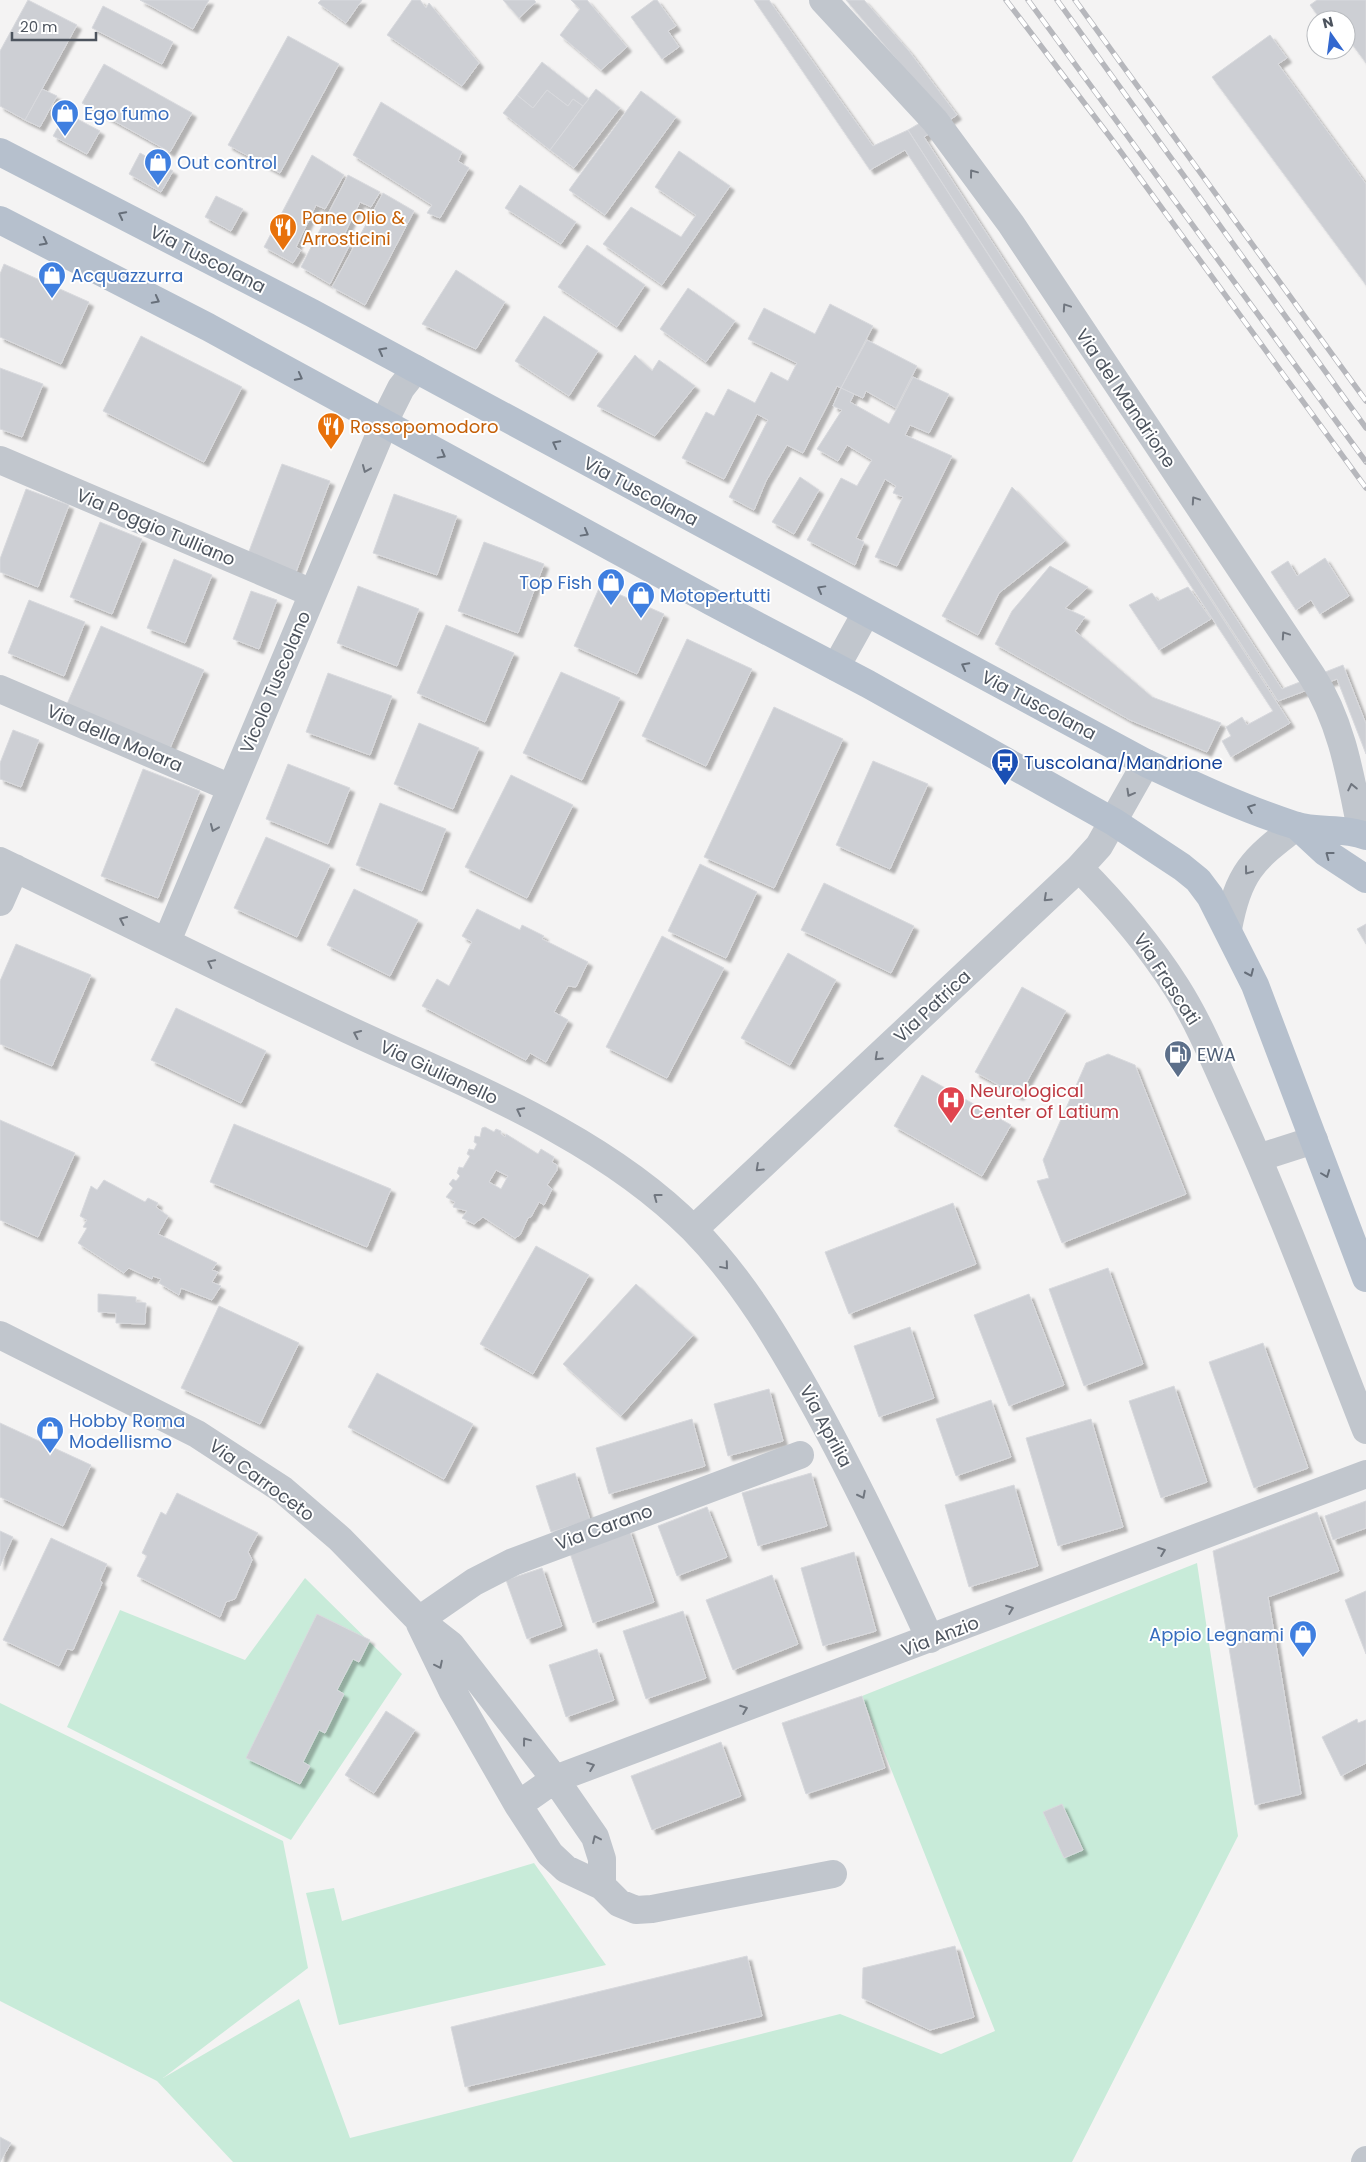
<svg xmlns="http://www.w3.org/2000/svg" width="1366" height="2162" viewBox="0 0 1366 2162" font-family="Poppins,sans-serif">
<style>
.green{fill:#c8ebd9}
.building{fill:#cdcfd4;stroke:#d8d9dd;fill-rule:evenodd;filter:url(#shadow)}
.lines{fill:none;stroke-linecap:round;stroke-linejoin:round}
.minor{stroke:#c1c6cd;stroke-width:28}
.tertiary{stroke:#c1c6cd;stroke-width:28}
.primary{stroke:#b6c0cd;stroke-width:28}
.rail-casing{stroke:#b6b7bc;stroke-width:5.5}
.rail{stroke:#fff;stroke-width:4;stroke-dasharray:11;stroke-linecap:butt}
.oneway{stroke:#70767f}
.oneway2{stroke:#676f7a}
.labels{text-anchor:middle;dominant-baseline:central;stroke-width:4;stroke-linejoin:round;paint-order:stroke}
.shop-label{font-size:18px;fill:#366cbe;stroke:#fff;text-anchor:start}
.food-label{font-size:18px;fill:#c56008;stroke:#fff;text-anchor:start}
.street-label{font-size:18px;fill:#4d545e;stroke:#fff}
.transit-label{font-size:18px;fill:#164399;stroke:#fff;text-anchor:start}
.service-label{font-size:18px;fill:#4e5e75;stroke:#fff;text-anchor:start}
.health-label{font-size:18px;fill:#be3a42;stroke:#fff;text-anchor:start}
</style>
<defs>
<filter id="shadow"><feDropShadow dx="4.5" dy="4.5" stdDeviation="1" flood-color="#0004"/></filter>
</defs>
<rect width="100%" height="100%" fill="#f4f3f3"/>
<path class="green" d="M1197,1563L1238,1836L1072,2162H233L157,2081L0,2001V1703L283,1841L308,1968L163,2078L299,1999L350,2138L840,2014L941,2054L995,2031L862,1696Z
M305,1578L402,1674L291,1840L67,1727L120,1610L245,1660Z
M534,1863L606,1965L339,2025L306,1893L334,1888L342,1921Z"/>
<path class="building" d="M28,0L77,25L25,120L0,106V51Z
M140,0H209L193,29Z
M321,0H362L346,23L318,3Z
M412,0H420L426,8L429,3L479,63L462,86L387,35Z
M503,0H534L536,2L519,18Z
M571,0H587L627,47L601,70L560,35L580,9Z
M654,0H657L676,26L668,31L679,47L662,59L631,17Z
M754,0H769L873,146L908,130L1290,723L1231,757L1222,741L1231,736L1226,727L1242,717L1247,725L1273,711L905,150L870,170Z
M846,0H864L909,51L957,115L924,137L1282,689L1343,665L1366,724V754L1337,679L1278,701L908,130L937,113L898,61Z
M1317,0H1366V63L1346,36V20H1321L1310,5Z
M103,6L173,42L162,64L92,28Z
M1270,35L1287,58L1278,64L1366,184V285L1212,77Z
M288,36L339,64L280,173L228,145Z
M542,62L589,99L583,106L573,99L568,106L547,90L533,108L517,95Z
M104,64L192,113L170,152L82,103Z
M42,89L57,96L40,127L25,120Z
M596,89L620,108L574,168L550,150Z
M547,90L568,106L573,99L583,106L550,150L503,113L517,95L533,108Z
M641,91L676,117L605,215L569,190Z
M381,102L462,152L458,161L469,168L440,218L427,213L432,205L353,155Z
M66,113L100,131L87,154L53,136Z
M679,151L730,186L662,285L603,244L631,207L681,237L696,215L655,187Z
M140,153L173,171L161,192L129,174Z
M312,155L344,175L325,209L316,205L296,247L301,250L293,263L264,247Z
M348,175L380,192L371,207L360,202L341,241L350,244L330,284L301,267Z
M520,185L576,222L561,244L505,208Z
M383,193L414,211L365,305L332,287Z
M216,196L243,209L231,231L205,217Z
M587,245L645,285L617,327L558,287Z
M4,264L89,302L61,364L0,337V274Z
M456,270L505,302L476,349L422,324Z
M688,288L735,321L706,362L660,329Z
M830,304L873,326L841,388L837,386L803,453L787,445L766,481L754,510L729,497L768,420L757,414L724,479L682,458L706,412L714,416L728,389L755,403L771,372L788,381L797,363L748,339L764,308L815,334Z
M544,316L598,351L569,396L515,361Z
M141,336L242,387L204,462L103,411Z
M867,340L917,366L896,408L866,391L863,398L841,388Z
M635,355L652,371L659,360L695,386L655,436L597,406Z
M0,368L43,384L22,437L0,429Z
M913,377L949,394L929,433L910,425L905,435L952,456L897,566L875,557L903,497L893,493L896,486L885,479L856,538L864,542L855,565L807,540L841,478L857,486L872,460L847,445L838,461L817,449L842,410L833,406L841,388L854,394L850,402L889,424Z
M282,464L330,481L296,572L248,554Z
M800,477L819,490L794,534L772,522Z
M1012,487L1065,541L999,593L978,635L942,616Z
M26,489L69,505L38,587L0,572V559Z
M394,494L457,516L437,575L373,553Z
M100,522L142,539L112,614L70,597Z
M484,542L544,564L518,633L458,611Z
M1325,558L1349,596L1320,614L1311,600L1296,610L1271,572L1288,561L1297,576Z
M174,559L212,575L185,643L147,628Z
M1050,566L1088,587L1065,608L1085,617L1075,631L1152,697L1221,723L1207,752L1130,720L995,644L1012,611Z
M358,586L419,609L397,666L337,643Z
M600,586L664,614L637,674L574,646Z
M1188,587L1211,619L1159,650L1129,605L1152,593L1158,601Z
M251,591L277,600L259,649L233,639Z
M29,600L85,622L64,676L8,653Z
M446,625L514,653L485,722L417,693Z
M101,626L204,670L170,748L67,704Z
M687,639L752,669L706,766L642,736Z
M561,672L620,698L582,780L523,753Z
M328,673L392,696L370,755L306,732Z
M774,707L843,739L774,888L704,857Z
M419,723L479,748L453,809L394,784Z
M13,730L39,740L21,787L0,779V763Z
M873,761L928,784L890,869L836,845Z
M288,764L350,788L328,844L266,819Z
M143,769L200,791L158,898L101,876Z
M511,775L573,805L527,898L465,867Z
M380,803L446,829L422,891L356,865Z
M266,837L330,865L297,937L234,908Z
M700,864L757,892L726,958L668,931Z
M824,883L914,926L891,973L801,930Z
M354,889L418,920L390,976L327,945Z
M477,909L520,930L522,925L544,936L542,939L588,962L576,987L568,986L554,1012L568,1020L546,1062L530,1053L526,1060L422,1006L437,979L449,986L472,942L462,936Z
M1366,924V944L1357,929Z
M662,936L724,968L667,1078L606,1047Z
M16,944L91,975L52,1066L0,1044V981Z
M788,953L836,980L790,1065L741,1038Z
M1022,987L1066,1011L1019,1096L975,1072Z
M176,1008L266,1051L241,1103L151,1060Z
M1108,1054L1135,1065L1186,1194L1062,1243L1037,1181L1049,1178L1043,1160L1086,1063Z
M922,1075L1011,1125L982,1176L894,1126Z
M0,1120L75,1153L38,1237L0,1220Z
M234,1124L391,1189L367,1247L210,1182Z
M485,1127L494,1132L496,1129L501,1131V1134L505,1137L506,1134L538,1154L541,1149L554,1157L552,1162L557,1165V1170L547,1185L552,1189L544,1205L539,1202L531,1217L528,1218L520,1235L515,1238L483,1217L474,1224L462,1218L467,1211L453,1207L455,1202L446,1197L453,1188L449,1184L453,1179L456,1181L460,1176L457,1173L459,1167L463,1168L470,1156L467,1154L469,1149L474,1150L477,1144L474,1142L475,1136L480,1137L482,1128ZM496,1170L508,1176L501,1189L489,1182Z
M104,1180L145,1202L148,1198L158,1203L156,1207L168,1216L158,1234L217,1263L212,1270L218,1272L212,1282L221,1286L212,1300L181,1288L179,1295L159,1283L161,1279L153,1276L152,1279L129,1268L124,1273L78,1243L87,1228L83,1227L87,1220L80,1216L91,1186L97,1190Z
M953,1203L976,1264L849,1314L825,1252Z
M536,1246L589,1275L533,1374L480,1344Z
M1108,1268L1143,1364L1084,1386L1049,1289Z
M636,1284L693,1335L621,1416L563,1364Z
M98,1294L136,1297V1302L146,1303L145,1324L116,1323V1313L98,1312Z
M1029,1294L1064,1385L1009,1406L974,1315Z
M219,1306L299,1343L260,1424L181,1388Z
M910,1327L934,1398L879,1417L854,1346Z
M1263,1343L1308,1468L1254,1488L1209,1362Z
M377,1373L473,1424L444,1479L348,1427Z
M1174,1386L1207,1482L1161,1498L1129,1401Z
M769,1389L783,1441L728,1456L714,1404Z
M991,1400L1011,1457L956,1476L936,1419Z
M692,1419L705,1466L609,1494L596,1448Z
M1091,1419L1123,1527L1058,1546L1026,1438Z
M0,1423L91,1465L63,1526L0,1497Z
M575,1473L590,1520L551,1532L536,1486Z
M811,1473L827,1526L758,1546L742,1493Z
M1014,1485L1038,1566L969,1587L945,1505Z
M177,1493L258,1533L248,1552L252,1560L235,1599L226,1602L220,1617L137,1576L147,1556L142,1553L161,1512L166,1515Z
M1366,1501V1528L1333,1540L1325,1516Z
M707,1507L727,1557L677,1576L658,1526Z
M1317,1512L1339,1571L1268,1597L1301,1794L1255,1805L1213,1551Z
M629,1529L654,1602L593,1623L569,1550Z
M0,1531L13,1537L0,1566Z
M51,1538L107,1564L100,1580L102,1583L73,1650L67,1649L59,1666L3,1640Z
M854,1552L876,1631L823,1646L801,1568Z
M542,1568L562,1626L527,1639L506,1580Z
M772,1575L798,1644L733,1670L706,1600Z
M1366,1591V1654L1345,1600Z
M683,1611L706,1678L646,1699L623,1631Z
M317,1614L370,1640L359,1662L353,1659L337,1690L344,1694L325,1733L319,1730L303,1762L310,1766L300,1784L246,1758Z
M597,1649L614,1700L566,1717L549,1665Z
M862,1696L885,1768L806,1794L782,1723Z
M386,1711L415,1730L374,1793L345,1775Z
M1357,1719L1358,1723L1366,1720V1763L1341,1776L1322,1737Z
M721,1742L741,1796L652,1830L631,1776Z
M1062,1804L1083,1850L1064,1858L1043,1812Z
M955,1946L974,2017L930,2030L862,1998L863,1968Z
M747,1956L762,2016L465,2087L451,2027Z
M0,2137L11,2143L0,2162Z"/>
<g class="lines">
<path class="minor" d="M0,460L312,593
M836,667L866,613
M0,689L231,788
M0,861C116,917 232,975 349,1030C465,1084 601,1136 693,1229C744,1281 780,1343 815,1406C857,1482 894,1560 930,1639
M1079,868C1116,905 1149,944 1177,988C1201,1026 1218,1069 1237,1111C1284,1215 1324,1323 1366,1430
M0,902L15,868
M167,941L390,410L401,388L416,369
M1258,1158L1314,1140
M694,1229L1079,868L1099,846L1146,763
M0,1335L197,1434L283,1490L340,1539L419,1620L451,1645L555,1779L595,1837L602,1859V1886
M419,1620L474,1582L513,1562L800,1455
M420,1624L452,1690L518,1805L550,1854L566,1869L602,1886L619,1903L636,1910L652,1909L833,1874
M518,1805L555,1779L1366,1474"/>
<path class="tertiary" d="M823,0L935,121L1011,224L1312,676C1343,724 1351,780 1362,834
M1228,929C1238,873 1252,860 1297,826
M1365,2162L1366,2160"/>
<path class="primary" d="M0,152L312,313L1146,763C1195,786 1244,809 1294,825C1317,833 1343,827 1366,836
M0,220L208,327L712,602L868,684L1114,822L1182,867L1198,880L1210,896L1255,985L1366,1278
M1297,826L1325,852L1366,879"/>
<g class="rail-casing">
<path id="rail" d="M1006,0L1110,137L1366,488
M1028,0L1366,462
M1057,0L1366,428
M1075,0L1366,401"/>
</g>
<use href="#rail" class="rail"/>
</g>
<defs><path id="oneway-chevron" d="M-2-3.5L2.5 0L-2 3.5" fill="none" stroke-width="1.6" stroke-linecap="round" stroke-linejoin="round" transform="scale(1.25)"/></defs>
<g class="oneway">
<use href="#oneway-chevron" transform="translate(973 173) rotate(-127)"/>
<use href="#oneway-chevron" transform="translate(1066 307) rotate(-124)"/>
<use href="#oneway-chevron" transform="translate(366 469) rotate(113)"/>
<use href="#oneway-chevron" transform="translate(1195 500) rotate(-124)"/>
<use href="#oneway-chevron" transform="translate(1285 635) rotate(-124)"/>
<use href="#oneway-chevron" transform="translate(1352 787) rotate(-102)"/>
<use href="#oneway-chevron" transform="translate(1130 793) rotate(119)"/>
<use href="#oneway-chevron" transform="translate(214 828) rotate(113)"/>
<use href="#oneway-chevron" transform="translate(1248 871) rotate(127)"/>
<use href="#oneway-chevron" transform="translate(1047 898) rotate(137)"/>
<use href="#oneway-chevron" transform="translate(123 920) rotate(-155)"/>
<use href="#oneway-chevron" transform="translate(211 963) rotate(-154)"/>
<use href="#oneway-chevron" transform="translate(357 1034) rotate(-155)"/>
<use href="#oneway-chevron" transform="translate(878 1057) rotate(137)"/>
<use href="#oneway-chevron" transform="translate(520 1111) rotate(-153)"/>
<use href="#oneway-chevron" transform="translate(759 1168) rotate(137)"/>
<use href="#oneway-chevron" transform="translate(657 1197) rotate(-143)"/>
<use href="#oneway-chevron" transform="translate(725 1266) rotate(50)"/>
<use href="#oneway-chevron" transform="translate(862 1495) rotate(63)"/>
<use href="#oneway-chevron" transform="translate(1162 1551) rotate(-21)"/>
<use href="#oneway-chevron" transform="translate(1010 1609) rotate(-21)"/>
<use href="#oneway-chevron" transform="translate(439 1665) rotate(64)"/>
<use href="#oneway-chevron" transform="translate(744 1709) rotate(-21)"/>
<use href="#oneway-chevron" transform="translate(526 1741) rotate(-127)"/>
<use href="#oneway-chevron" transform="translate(591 1766) rotate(-21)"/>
<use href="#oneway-chevron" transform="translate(596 1839) rotate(-115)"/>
</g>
<g class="oneway2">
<use href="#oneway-chevron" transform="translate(122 215) rotate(-153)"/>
<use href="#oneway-chevron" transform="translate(44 242) rotate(27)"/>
<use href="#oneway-chevron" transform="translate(156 300) rotate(28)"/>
<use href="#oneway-chevron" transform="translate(382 351) rotate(-152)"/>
<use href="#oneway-chevron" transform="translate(299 377) rotate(28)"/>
<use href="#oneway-chevron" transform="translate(556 444) rotate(-152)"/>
<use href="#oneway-chevron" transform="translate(442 455) rotate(29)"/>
<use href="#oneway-chevron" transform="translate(585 533) rotate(29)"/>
<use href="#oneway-chevron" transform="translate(821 589) rotate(-151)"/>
<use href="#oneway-chevron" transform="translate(965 666) rotate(-152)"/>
<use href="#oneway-chevron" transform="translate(1251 808) rotate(-159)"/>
<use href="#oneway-chevron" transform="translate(1329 855) rotate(-143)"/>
<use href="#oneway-chevron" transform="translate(1250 973) rotate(66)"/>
<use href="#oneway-chevron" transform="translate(1326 1174) rotate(69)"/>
</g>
<defs>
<g id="shop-pin" transform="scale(1.4375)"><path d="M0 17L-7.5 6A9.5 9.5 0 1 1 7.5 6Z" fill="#3f7fe0" stroke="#fff"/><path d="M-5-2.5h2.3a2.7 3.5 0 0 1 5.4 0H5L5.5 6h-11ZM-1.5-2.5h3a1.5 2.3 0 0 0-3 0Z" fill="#fff"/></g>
<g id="restaurant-pin" transform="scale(1.4375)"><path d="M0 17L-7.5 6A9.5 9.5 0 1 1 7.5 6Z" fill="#e8710a" stroke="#fff"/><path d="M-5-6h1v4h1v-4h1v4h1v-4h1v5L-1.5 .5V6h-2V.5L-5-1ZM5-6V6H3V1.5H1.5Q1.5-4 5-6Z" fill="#fff"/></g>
<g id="bus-pin" transform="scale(1.4375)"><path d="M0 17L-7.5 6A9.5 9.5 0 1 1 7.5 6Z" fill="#1a4fb4" stroke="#fff"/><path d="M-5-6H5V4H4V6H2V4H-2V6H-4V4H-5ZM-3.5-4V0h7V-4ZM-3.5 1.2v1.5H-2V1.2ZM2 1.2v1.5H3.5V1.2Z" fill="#fff"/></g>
<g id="fuel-pin" transform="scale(1.4375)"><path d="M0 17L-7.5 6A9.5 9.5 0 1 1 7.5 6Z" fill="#5c6f8a" stroke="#fff"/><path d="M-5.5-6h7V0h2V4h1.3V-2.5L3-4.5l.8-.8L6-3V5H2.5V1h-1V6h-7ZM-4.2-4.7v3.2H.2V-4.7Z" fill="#fff"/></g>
<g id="hospital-pin" transform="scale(1.4375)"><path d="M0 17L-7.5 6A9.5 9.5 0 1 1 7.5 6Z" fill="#e0444e" stroke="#fff"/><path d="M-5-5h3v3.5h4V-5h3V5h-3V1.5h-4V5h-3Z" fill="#fff"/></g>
</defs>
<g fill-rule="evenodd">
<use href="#shop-pin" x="65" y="113"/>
<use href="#shop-pin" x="158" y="162"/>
<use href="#restaurant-pin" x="283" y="227"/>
<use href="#shop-pin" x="52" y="275"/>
<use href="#restaurant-pin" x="331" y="426"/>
<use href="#shop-pin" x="611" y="582"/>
<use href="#shop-pin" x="641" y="595"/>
<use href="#bus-pin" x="1005" y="762"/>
<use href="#fuel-pin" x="1178" y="1054"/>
<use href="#hospital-pin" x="951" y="1100"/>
<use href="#shop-pin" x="50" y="1430"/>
<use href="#shop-pin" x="1303" y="1634"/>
</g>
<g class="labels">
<g class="shop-label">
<text x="84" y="113">Ego fumo</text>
<text x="177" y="162">Out control</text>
<text x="71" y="275">Acquazzurra</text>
<text x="592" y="582" text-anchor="end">Top Fish</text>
<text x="660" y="595">Motopertutti</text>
<text x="69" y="1420">Hobby Roma<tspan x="69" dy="21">Modellismo</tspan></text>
<text x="1284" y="1634" text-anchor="end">Appio Legnami</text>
</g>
<g class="food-label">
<text x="302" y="217">Pane Olio &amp;<tspan x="302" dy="21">Arrosticini</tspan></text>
<text x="350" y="426">Rossopomodoro</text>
</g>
<g class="street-label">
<text transform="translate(208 259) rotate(27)">Via Tuscolana</text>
<text transform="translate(1126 398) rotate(56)">Via del Mandrione</text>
<text transform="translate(641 491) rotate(28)">Via Tuscolana</text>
<text transform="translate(156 527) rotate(23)">Via Poggio Tulliano</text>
<text transform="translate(275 682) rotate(-67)">Vicolo Tuscolano</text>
<text transform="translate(1039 705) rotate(28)">Via Tuscolana</text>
<text transform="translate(115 738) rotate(23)">Via della Molara</text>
<text transform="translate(1167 979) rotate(57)">Via Frascati</text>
<text transform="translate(932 1006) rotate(-43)">Via Patrica</text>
<text transform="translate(439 1072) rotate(25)">Via Giulianello</text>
<text transform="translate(826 1426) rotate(62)">Via Aprilia</text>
<text transform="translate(262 1480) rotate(36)">Via Carroceto</text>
<text transform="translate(604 1527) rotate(-20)">Via Carano</text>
<text transform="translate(940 1636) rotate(-21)">Via Anzio</text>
</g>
<g class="transit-label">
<text x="1024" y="762">Tuscolana/Mandrione</text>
</g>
<g class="service-label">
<text x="1197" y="1054">EWA</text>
</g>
<g class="health-label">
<text x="970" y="1090">Neurological<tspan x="970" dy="21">Center of Latium</tspan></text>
</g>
</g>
<g transform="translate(1331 35) rotate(346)"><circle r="24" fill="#ffffff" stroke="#b8bbbf"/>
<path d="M0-4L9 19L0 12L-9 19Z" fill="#3368cf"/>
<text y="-8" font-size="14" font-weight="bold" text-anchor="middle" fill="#4d545e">N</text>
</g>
<path d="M12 32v8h84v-8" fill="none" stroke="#4d545e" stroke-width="2.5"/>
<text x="20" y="32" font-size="15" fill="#4d545e" stroke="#ffffff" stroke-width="4" paint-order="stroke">20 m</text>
</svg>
